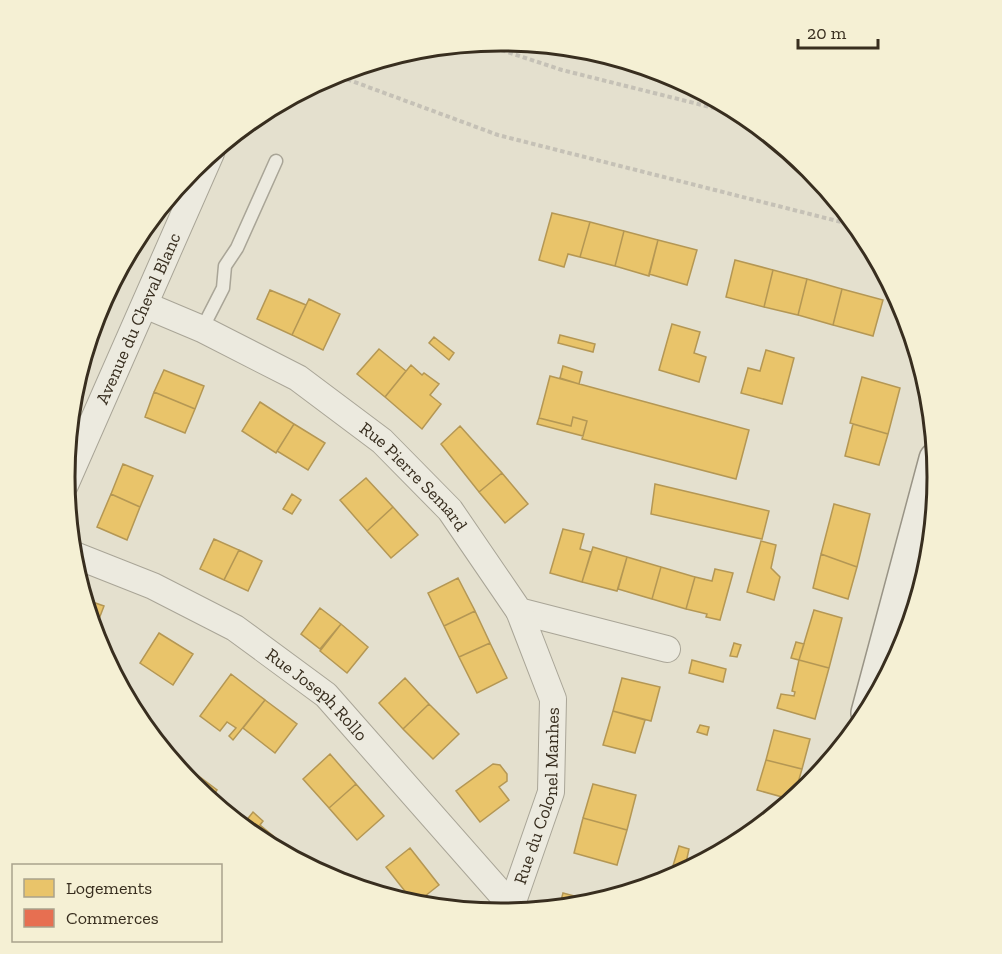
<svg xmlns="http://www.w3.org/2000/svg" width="1002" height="954" viewBox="0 0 1002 954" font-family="'Zilla Slab',serif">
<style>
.homes{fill:#e9c46a;stroke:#b49754;stroke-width:1.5}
.shops{fill:#e76f51;stroke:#b25c42;stroke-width:1.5}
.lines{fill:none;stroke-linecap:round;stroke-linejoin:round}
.lane-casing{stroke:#a9a597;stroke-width:15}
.street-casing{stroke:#a9a597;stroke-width:28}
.secondary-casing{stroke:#999486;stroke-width:36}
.path{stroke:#c5c1b6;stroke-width:4;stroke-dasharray:4.5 3;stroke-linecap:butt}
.lane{stroke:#eceadf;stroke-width:12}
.street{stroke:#eceadf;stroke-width:26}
.secondary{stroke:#eceadf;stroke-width:33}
.labels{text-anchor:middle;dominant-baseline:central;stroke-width:6;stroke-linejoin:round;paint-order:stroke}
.street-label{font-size:18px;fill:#382e1f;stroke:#f5f0d4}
.rim{fill:none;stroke:#382e1f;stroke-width:3}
</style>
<rect width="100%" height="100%" fill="#e4e0ce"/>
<path class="homes" d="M552,213L590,222L580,257L568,254L564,267L539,260Z
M590,222L624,231L615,266L580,257Z
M624,231L658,240L649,276L615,266Z
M658,240L697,250L687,285L649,274Z
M735,260L773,270L764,307L726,297Z
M773,270L807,279L798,315L764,307Z
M807,279L842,289L833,325L798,315Z
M842,289L883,300L873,336L833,325Z
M270,290L306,305L292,335L257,319Z
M309,299L340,314L323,350L292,335Z
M672,324L700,332L694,353L706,357L699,382L659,370Z
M560,335L595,344L593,352L558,343Z
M434,337L454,353L449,360L429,343Z
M379,349L406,371L385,397L357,374Z
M766,350L794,358L782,404L741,393L748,368L760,371Z
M411,365L422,375L424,373L439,384L430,395L441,404L422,429L385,397Z
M563,366L582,372L579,384L560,378Z
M164,370L204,386L195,409L154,392Z
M550,376L749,430L736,479L582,439L587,421L573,417L571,426L539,418Z
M862,377L900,388L888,434L850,423Z
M154,392L195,409L185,433L145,417Z
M260,402L294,424L276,453L242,431Z
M573,417L587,421L583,436L537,424L539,418L571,426Z
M294,424L325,443L308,470L277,451Z
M853,424L888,434L879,465L845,456Z
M460,426L502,473L479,492L441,444Z
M123,464L153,476L140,507L111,494Z
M502,473L528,504L505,523L479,492Z
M366,478L393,507L367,531L340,500Z
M655,484L769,511L762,539L651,514Z
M111,494L140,507L127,540L97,527Z
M292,494L301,500L292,514L283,509Z
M834,504L870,514L857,567L821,554Z
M393,507L418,535L391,558L367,531Z
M563,529L584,534L580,549L591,552L582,582L550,573Z
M214,539L239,550L224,580L200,569Z
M761,541L776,545L771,568L780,577L774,600L747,592Z
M593,547L627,557L617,591L582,582Z
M239,550L262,561L248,591L224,580Z
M821,554L857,567L848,599L813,588Z
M627,557L661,567L652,599L618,589Z
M661,567L695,577L686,609L652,599Z
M715,569L733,573L720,620L706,617L707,614L686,609L695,577L712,581Z
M458,578L475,611L444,626L428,593Z
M84,599L104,606L94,632Z
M320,608L341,624L320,649L301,634Z
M814,610L842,618L829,668L799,660Z
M475,611L490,643L459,657L444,626Z
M341,624L368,647L347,673L320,651Z
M159,633L193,654L173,685L140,663Z
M796,642L804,644L799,660L791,658Z
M490,643L507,678L477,693L459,657Z
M734,643L741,645L737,657L730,656Z
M692,660L726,669L723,682L689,673Z
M799,660L829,668L815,719L777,708L781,694L794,696L795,692L792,691Z
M231,674L265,700L233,740L229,736L236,728L227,722L220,731L200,716Z
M405,678L429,704L403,729L379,703Z
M622,678L660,687L651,721L613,711Z
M265,700L297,724L275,753L243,728Z
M429,704L459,734L433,759L403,729Z
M613,711L645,720L635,753L603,745Z
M135,714L147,722L144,726L138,719Z
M700,725L709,727L707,735L697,732Z
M774,730L810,739L802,769L766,760Z
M330,754L356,784L329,808L303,779Z
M176,759L217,790L210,800L192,785L173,762Z
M766,760L802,769L793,800L757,790Z
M493,764L500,765L507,774V781L499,787L509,800L480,822L456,791Z
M356,784L384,816L357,840L329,808Z
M593,784L636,795L627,830L583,818Z
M253,812L263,821L260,825L288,848L284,853L258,840L242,826Z
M583,818L627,830L617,865L574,853Z
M679,846L689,849L684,872L672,869Z
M410,848L439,885L415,904L386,867Z
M325,866L343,883L319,872Z
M356,880L367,890L351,885Z
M563,893L593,901V903L559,908Z"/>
<path class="shops" d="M143,229L115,294L108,291L138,234Z"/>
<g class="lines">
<g class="lane-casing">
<path id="lane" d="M202,329L223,288L225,266L237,248L276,161"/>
</g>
<g class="street-casing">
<g id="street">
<path id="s1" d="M145,305L202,329L298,378L382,441L450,510L519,611L667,649"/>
<path id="s2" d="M65,485L211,153"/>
<path id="s3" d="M72,554L153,586L235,628L326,695L510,904"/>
<path id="s4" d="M509,913L551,792L553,699L519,611"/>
</g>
</g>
<g class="secondary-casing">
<path id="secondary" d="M868,713L936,459"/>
</g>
<path class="path" d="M480,43L562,70L746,116
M333,74L498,135L857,226"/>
<use href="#lane" class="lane"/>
<use href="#street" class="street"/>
<use href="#secondary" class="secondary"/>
</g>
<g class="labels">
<g class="street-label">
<text stroke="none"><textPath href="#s2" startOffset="182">Avenue du Cheval Blanc</textPath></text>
<text stroke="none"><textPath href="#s1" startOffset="322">Rue Pierre Semard</textPath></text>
<text stroke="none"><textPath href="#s3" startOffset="285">Rue Joseph Rollo</textPath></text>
<text stroke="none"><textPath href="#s4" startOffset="122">Rue du Colonel Manhes</textPath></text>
</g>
</g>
<path d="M0 0H1002V954H0ZM75 477a426 426 0 1 1 852 0a426 426 0 1 1-852 0Z" fill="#f5f0d4" fill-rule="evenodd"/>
<path class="rim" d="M75 477a426 426 0 1 1 852 0a426 426 0 1 1-852 0Z"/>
<rect x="12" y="864" width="210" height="78" fill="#f5f0d4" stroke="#a9a28c" stroke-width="1.5"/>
<rect x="24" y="879" width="30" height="18" fill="#e9c46a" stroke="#a9a28c" stroke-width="1.5"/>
<text x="66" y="894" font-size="18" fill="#382e1f">Logements</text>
<rect x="24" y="909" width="30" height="18" fill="#e76f51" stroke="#a9a28c" stroke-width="1.5"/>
<text x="66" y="924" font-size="18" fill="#382e1f">Commerces</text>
<path d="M798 39v9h80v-9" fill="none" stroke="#382e1f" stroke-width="3"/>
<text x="807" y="39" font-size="18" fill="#382e1f" stroke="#f5f0d4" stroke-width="4.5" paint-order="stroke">20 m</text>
</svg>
